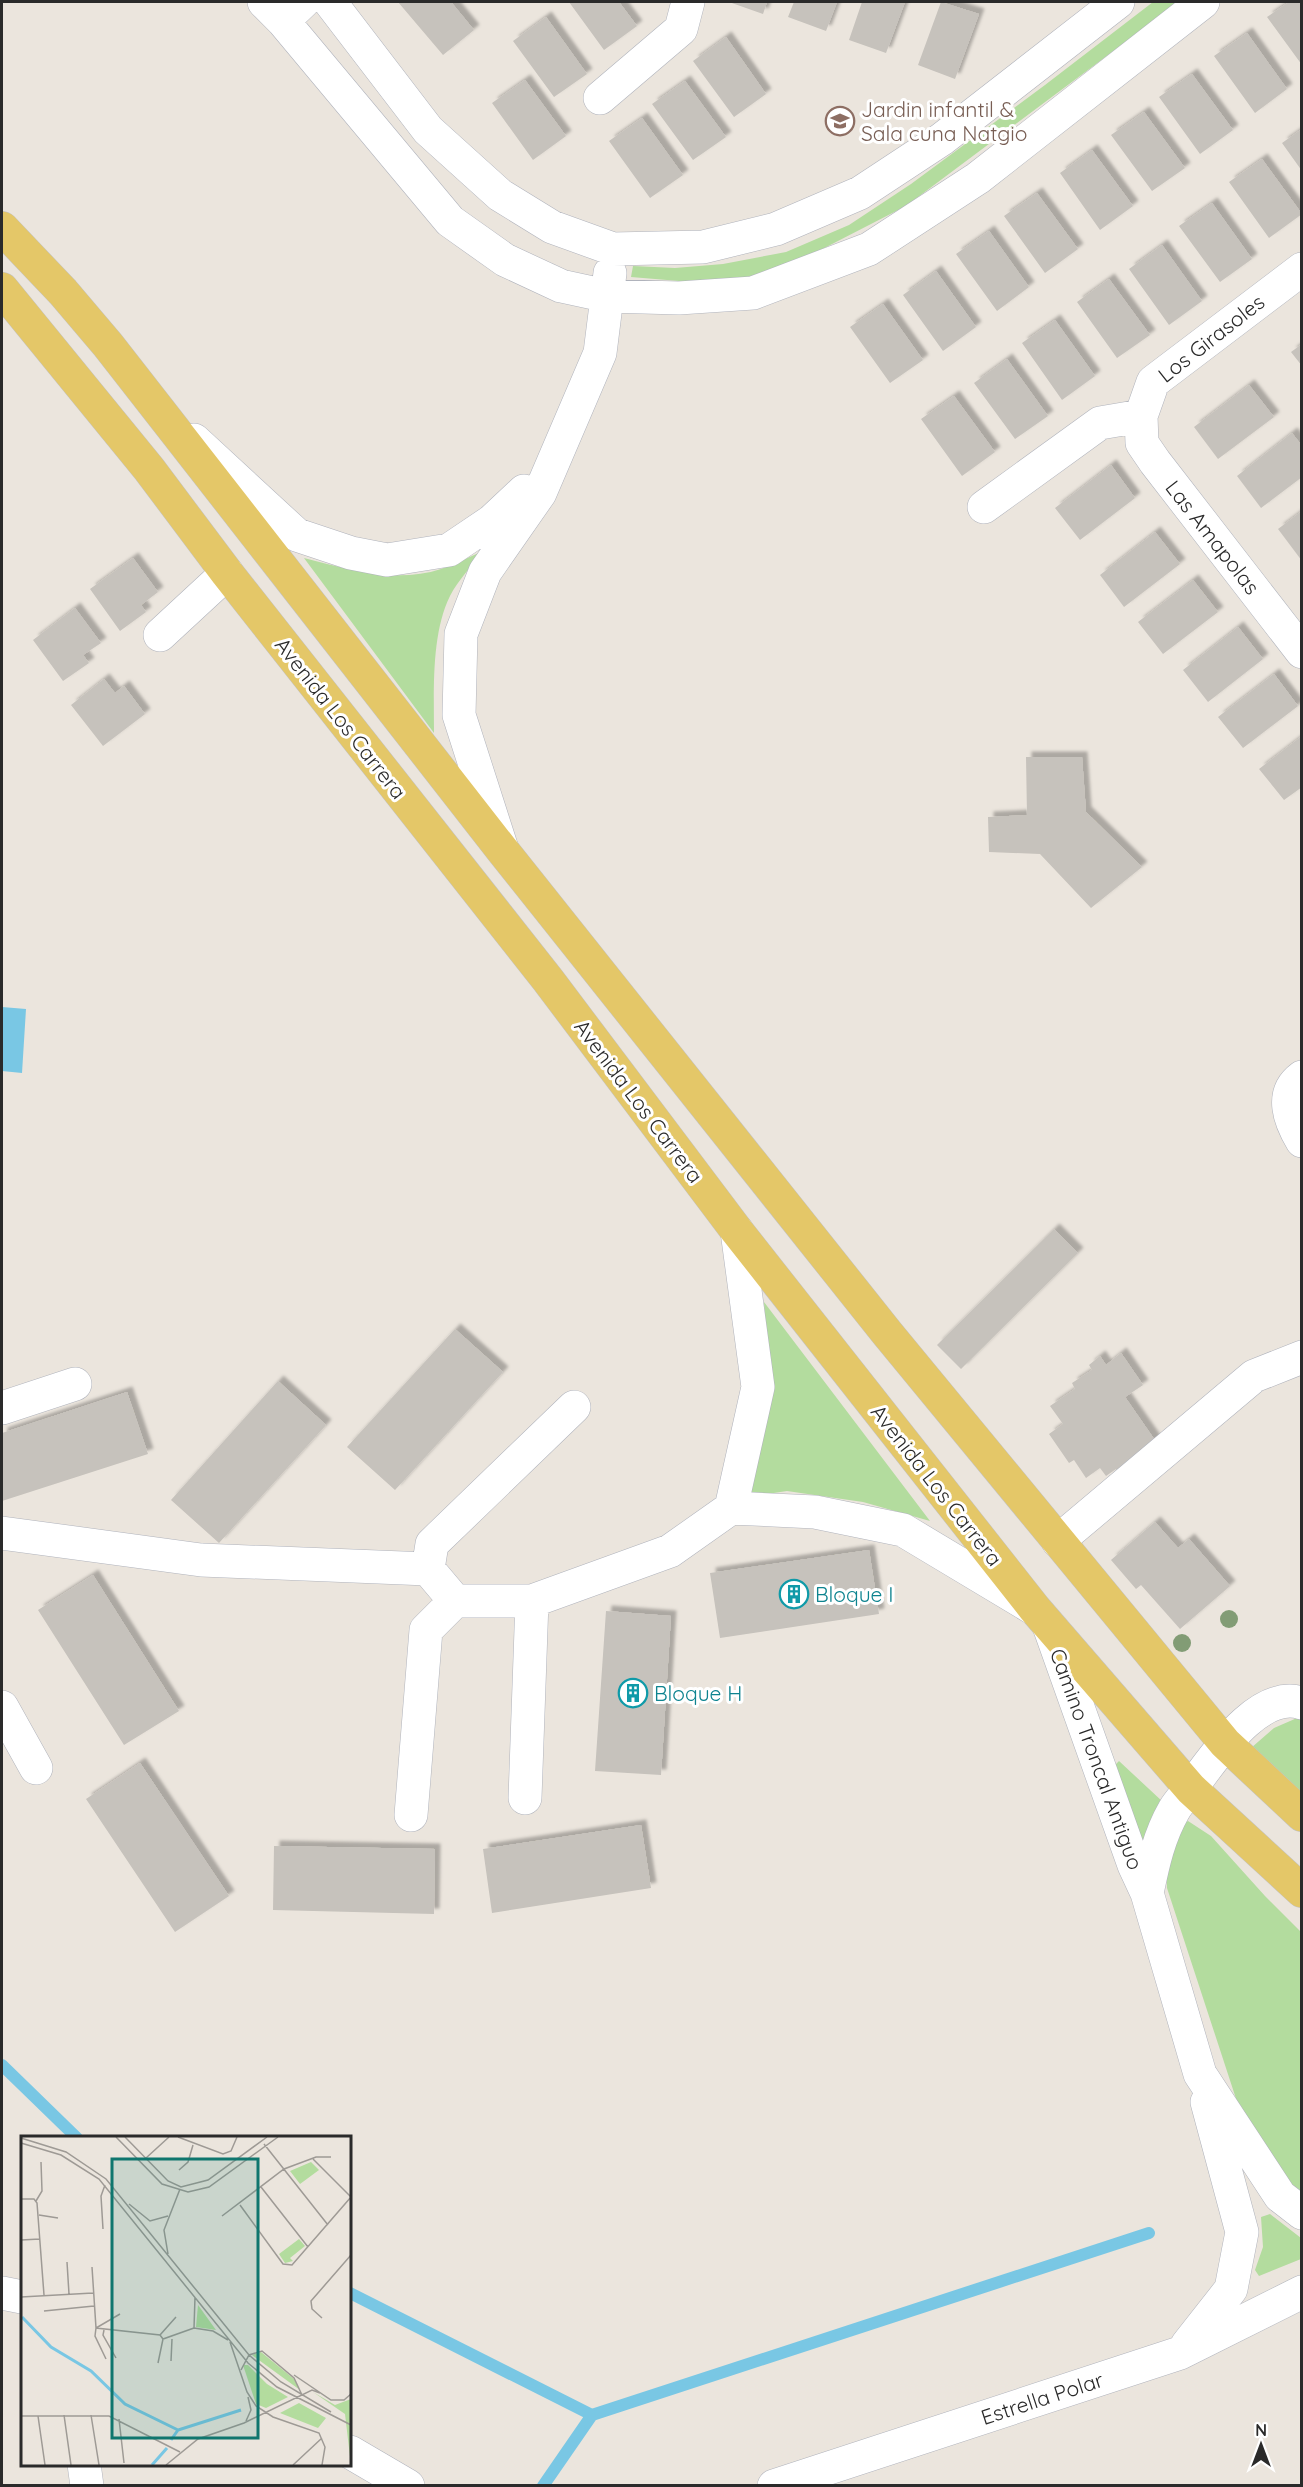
<svg xmlns="http://www.w3.org/2000/svg" width="1303" height="2487" viewBox="0 0 1303 2487" font-family="Quicksand,sans-serif">
<style>
.green{fill:#b3dc9e}
.water{fill:#79c7e4}
.lines{fill:none;stroke-linecap:round;stroke-linejoin:round}
.stream{stroke:#79c7e4;stroke-width:12}
.building{fill:#c6c2bc;filter:url(#shadow)}
.minor-casing{stroke:#b0b3bc;stroke-width:34}
.major-casing{stroke:#c3c3c3;stroke-width:34}
.minor{stroke:#fff;stroke-width:33}
.major{stroke:#e4c768;stroke-width:33}
.tree{fill:#829c75}
.labels{text-anchor:middle;dominant-baseline:central;stroke-width:6;stroke-linejoin:round;paint-order:stroke}
.education-label{font-size:21px;fill:#785e54;stroke:#fff;text-anchor:start}
.street-label{font-size:21px;fill:#2a2a2a;stroke:#fff}
.culture-label{font-size:21px;fill:#0d838f;stroke:#fff;text-anchor:start}
.inset-river{fill:none;stroke:#79c7e4;stroke-width:3}
.inset-road{fill:none;stroke:#9e9a95;stroke-width:1.5}
.view{fill:#0f766e;fill-opacity:0.15;stroke:#0f766e;stroke-width:3}
.inset-edge{fill:none;stroke:#2a2a2a;stroke-width:3}
</style>
<defs>
<filter id="shadow"><feDropShadow dx="5.5" dy="-5.5" stdDeviation="1.5" flood-color="#0004"/></filter>
</defs>
<rect width="100%" height="100%" fill="#ebe5dd"/>
<path class="green" d="M1153,2H1179L906,206L801,260L748,278L691,282L631,277L633,266L675,268L723,264L786,252L849,225L911,184L1045,85Z
M483,551C473,565 458,580 450,596C431,634 434,691 434,733L304,558C347,569 396,584 441,569C455,564 469,557 483,551Z
M764,1302L930,1521L863,1502L787,1491L748,1497L767,1362Z
M1297,1718H1301V1795L1251,1748L1274,1728Z
M1119,1761L1163,1802L1147,1842L1140,1843L1113,1767Z
M1188,1821L1211,1836L1265,1896L1301,1932V2196L1282,2184L1243,2120L1167,1888L1165,1851L1170,1832Z
M1270,2214L1301,2238V2259L1259,2276L1255,2270L1263,2247L1261,2217Z"/>
<path class="water" d="M2,1007L26,1009L22,1073L2,1071Z"/>
<g class="lines">
<path class="stream" d="M2,2065L77,2138
M350,2293L592,2415
M543,2486L592,2415L1149,2233"/>
</g>
<path class="building" d="M398,2H451L474,30L443,55Z
M569,2H619L637,26L604,50Z
M729,2H767L763,14Z
M794,2H837L826,31L788,17Z
M862,2H905L886,53L849,40Z
M941,2L979,14L955,79L918,65Z
M1289,2H1302V65L1267,17Z
M546,17L587,74L554,97L513,41Z
M1247,33L1287,89L1255,113L1214,56Z
M726,37L766,94L734,117L693,61Z
M1192,74L1233,130L1200,154L1159,97Z
M525,80L566,136L533,160L492,103Z
M685,81L726,137L693,160L652,104Z
M1144,112L1185,168L1152,191L1111,135Z
M642,118L683,175L650,198L609,141Z
M1302,129V171L1282,143Z
M1092,150L1133,206L1100,230L1060,173Z
M1262,159L1302,214L1269,238L1229,182Z
M1037,193L1078,249L1045,273L1004,216Z
M1212,203L1252,259L1220,282L1179,226Z
M989,231L1029,287L997,311L956,254Z
M1162,245L1202,301L1169,325L1129,269Z
M936,271L976,327L943,351L903,295Z
M1109,279L1150,335L1117,358L1077,302Z
M883,304L923,360L890,383L850,327Z
M1055,320L1095,376L1062,400L1022,343Z
M1302,344V366L1291,352Z
M1007,359L1048,416L1015,439L974,383Z
M1249,385L1274,417L1218,459L1194,427Z
M954,396L995,452L962,476L921,419Z
M1292,433L1302,446V477L1261,508L1237,476Z
M1111,465L1135,498L1080,540L1055,508Z
M1302,511V561L1278,529Z
M1155,532L1180,564L1124,607L1100,575Z
M133,558L158,592L141,605L146,612L120,631L90,589Z
M1193,580L1218,612L1163,654L1138,622Z
M75,608L101,643L83,655L89,663L63,681L33,640Z
M1238,627L1263,659L1208,702L1183,670Z
M1274,674L1298,706L1243,748L1218,717Z
M104,679L115,693L124,686L145,714L103,746L71,705Z
M1302,736V787L1284,800L1259,769Z
M1026,757H1082L1086,812L1142,867L1091,908L1040,854L989,852L988,817L1027,815Z
M1054,1229L1078,1253L961,1369L937,1345Z
M455,1329L503,1372L395,1490L347,1447Z
M1121,1353L1143,1385L1125,1397L1161,1449L1121,1476L1116,1469L1106,1476L1100,1468L1086,1478L1074,1460L1069,1463L1049,1434L1063,1424L1050,1406L1075,1389L1072,1383L1092,1370L1089,1365L1100,1356L1106,1365Z
M278,1381L326,1425L219,1543L171,1500Z
M127,1392L148,1454L2,1501V1433Z
M1155,1522L1178,1548L1189,1539L1230,1586L1180,1629L1141,1585L1136,1589L1111,1560Z
M869,1550L879,1614L720,1638L710,1573Z
M93,1575L179,1711L124,1745L38,1610Z
M606,1611L671,1616L661,1775L595,1771Z
M140,1763L229,1896L175,1932L86,1799Z
M641,1825L651,1888L492,1913L483,1849Z
M274,1846L435,1849L434,1914L273,1910Z"/>
<g class="lines">
<g class="minor-casing">
<path id="minor" d="M264,2L283,21L450,221L505,260L561,286L607,296L679,298L753,293L869,249L978,178L1203,2
M330,2L428,130L500,195L552,227L613,249L703,247L776,229L860,193L942,139L1118,2
M283,21L303,2
M600,98L681,29L688,2
M1302,269L1153,382L1141,416L1142,443L1155,462L1302,652
M194,440L297,535L351,553L387,560L449,550L492,521L524,491
M984,507L1100,423L1141,416
M160,635L227,573
M502,849L459,715L461,634L485,572L540,493L600,353L610,273
M1302,1077C1279,1094 1290,1121 1302,1141
M2,1408L75,1384
M731,1508L815,1512L903,1530L1033,1608
M731,1508L758,1387L737,1231
M2,1533L201,1560L428,1569L455,1601H532L670,1551L731,1508
M1058,1541L1254,1376L1302,1357
M428,1569L432,1544L574,1407
M1049,1626L1134,1865L1147,1893L1200,2074L1280,2196L1302,2213
M2,1707L36,1768
M525,1798L532,1601
M411,1815L426,1630L455,1601
M1147,1893C1153,1864 1159,1836 1174,1810C1179,1801 1188,1793 1194,1784C1216,1755 1259,1689 1302,1703
M2,2293L22,2297
M1187,2345L1231,2289L1242,2232L1207,2102
M350,2452L408,2486
M84,2464L87,2486
M774,2486L1180,2353L1302,2292"/>
</g>
<g class="major-casing">
<path id="major" d="M2,228L63,292L108,345L503,851L887,1333L1225,1743L1302,1815
M2,289L149,469L227,573L548,980L737,1231L1035,1609L1191,1789L1302,1891"/>
</g>
<use href="#minor" class="minor"/>
<use href="#major" class="major"/>
</g>
<g class="tree">
<circle cx="1229" cy="1619" r="9"/>
<circle cx="1182" cy="1643" r="9"/>
</g>
<defs>
<g id="school-ring" transform="scale(1.5)"><circle r="9.5" fill="#fff" stroke="#8d6e63" stroke-width="1.5"/><path d="M0-5L7-2L0 1L-7-2ZM-4 1L0 2.5L4 1V4Q0 6-4 4Z" fill="#8d6e63"/></g>
<g id="building-ring" transform="scale(1.5)"><circle r="9.5" fill="#fff" stroke="#0f9aa8" stroke-width="1.5"/><path d="M-4-6H4V6H1V3H-1V6H-4ZM-2.5-4.3h1.7v1.8h-1.7ZM.8-4.3h1.7v1.8H.8ZM-2.5-1h1.7V.8h-1.7ZM.8-1h1.7V.8H.8Z" fill="#0f9aa8"/></g>
</defs>
<g fill-rule="evenodd">
<use href="#school-ring" x="840" y="121"/>
<use href="#building-ring" x="794" y="1594"/>
<use href="#building-ring" x="633" y="1693"/>
</g>
<g class="labels">
<g class="education-label">
<text x="861" y="109">Jardin infantil &amp;<tspan x="861" dy="24">Sala cuna Natgio</tspan></text>
</g>
<g class="street-label">
<text transform="translate(1211 338) rotate(-38)">Los Girasoles</text>
<text transform="translate(1213 537) rotate(52)">Las Amapolas</text>
<text transform="translate(341 718) rotate(52)">Avenida Los Carrera</text>
<text transform="translate(639 1101) rotate(53)">Avenida Los Carrera</text>
<text transform="translate(937 1485) rotate(52)">Avenida Los Carrera</text>
<text transform="translate(1097 1759) rotate(70)">Camino Troncal Antiguo</text>
<text transform="translate(1042 2398) rotate(-18)">Estrella Polar</text>
</g>
<g class="culture-label">
<text x="815" y="1594">Bloque I</text>
<text x="654" y="1693">Bloque H</text>
</g>
</g>
<g transform="translate(21 2136)">
<rect width="330" height="330" fill="#ebe5dd"/>
<path d="M290,26L298,34L279,48L269,35ZM278,103L284,110L269,122L272,125L264,127L258,118ZM177,169L195,194L175,191ZM240,216L273,243L279,254L231,219ZM222,229H227L246,248L267,261L245,272L235,268ZM292,256L314,269L330,263V329L324,278ZM278,267L305,282L297,292L259,277Z" fill="#b3dc9e"/>
<path class="inset-river" d="M1,181L30,211L70,235L104,268L157,294M150,304L157,294L220,274M131,329L146,312"/>
<path class="inset-road" d="M95,1L141,48L167,56L188,51L257,1M104,1L147,45L160,51L187,44L246,1M157,1L202,18L210,15L216,1M0,2L45,16L85,43L228,219L260,246L310,276M0,7L40,19L78,43L227,227L256,251L330,289M243,8L307,89M125,22L148,1M158,34L167,26L172,9M240,51L287,111M0,63H13L16,67L23,159M15,65L21,55L20,26M108,68L129,85L147,80M219,69L262,128L271,129L330,61L292,23M18,79L37,82M201,80L263,33L295,21H310M82,93L80,60L84,49M0,104L19,103M147,118L143,94L159,53M46,126L48,158M71,131L75,192L139,199L142,203L173,192M0,161L72,157M23,175L73,170M301,182L291,173L290,165L330,119M173,192L192,195L207,204M173,192L174,161M83,194L82,199L95,222M139,199L155,181M209,206L226,256L235,270L252,281L298,297L304,311L301,329M85,223L74,200L75,192L99,178M150,225L151,203M137,227L142,203M220,234L228,219L241,215L273,242L281,259M273,239L310,264H323L330,258M43,279L50,329M70,279L78,329M0,280H88L159,316M17,280L24,329M98,283L103,327M225,285L230,274L227,261M145,329L177,303L223,287L291,254L299,257M272,329L301,302"/>
<path class="view" d="M91,23H237V302H91Z"/>
<rect width="330" height="330" class="inset-edge"/>
</g>
<rect width="1303" height="2487" fill="none" stroke="#2a2a2a" stroke-width="6"/>
<g transform="translate(1261 2445)" stroke="#ffffff" stroke-width="4.5" paint-order="stroke">
<path d="M0-4.5L10 22L0 15L-10 22Z" fill="#2a2a2a"/>
<text y="-9" font-size="16" font-weight="bold" text-anchor="middle" fill="#2a2a2a">N</text>
</g>
</svg>
